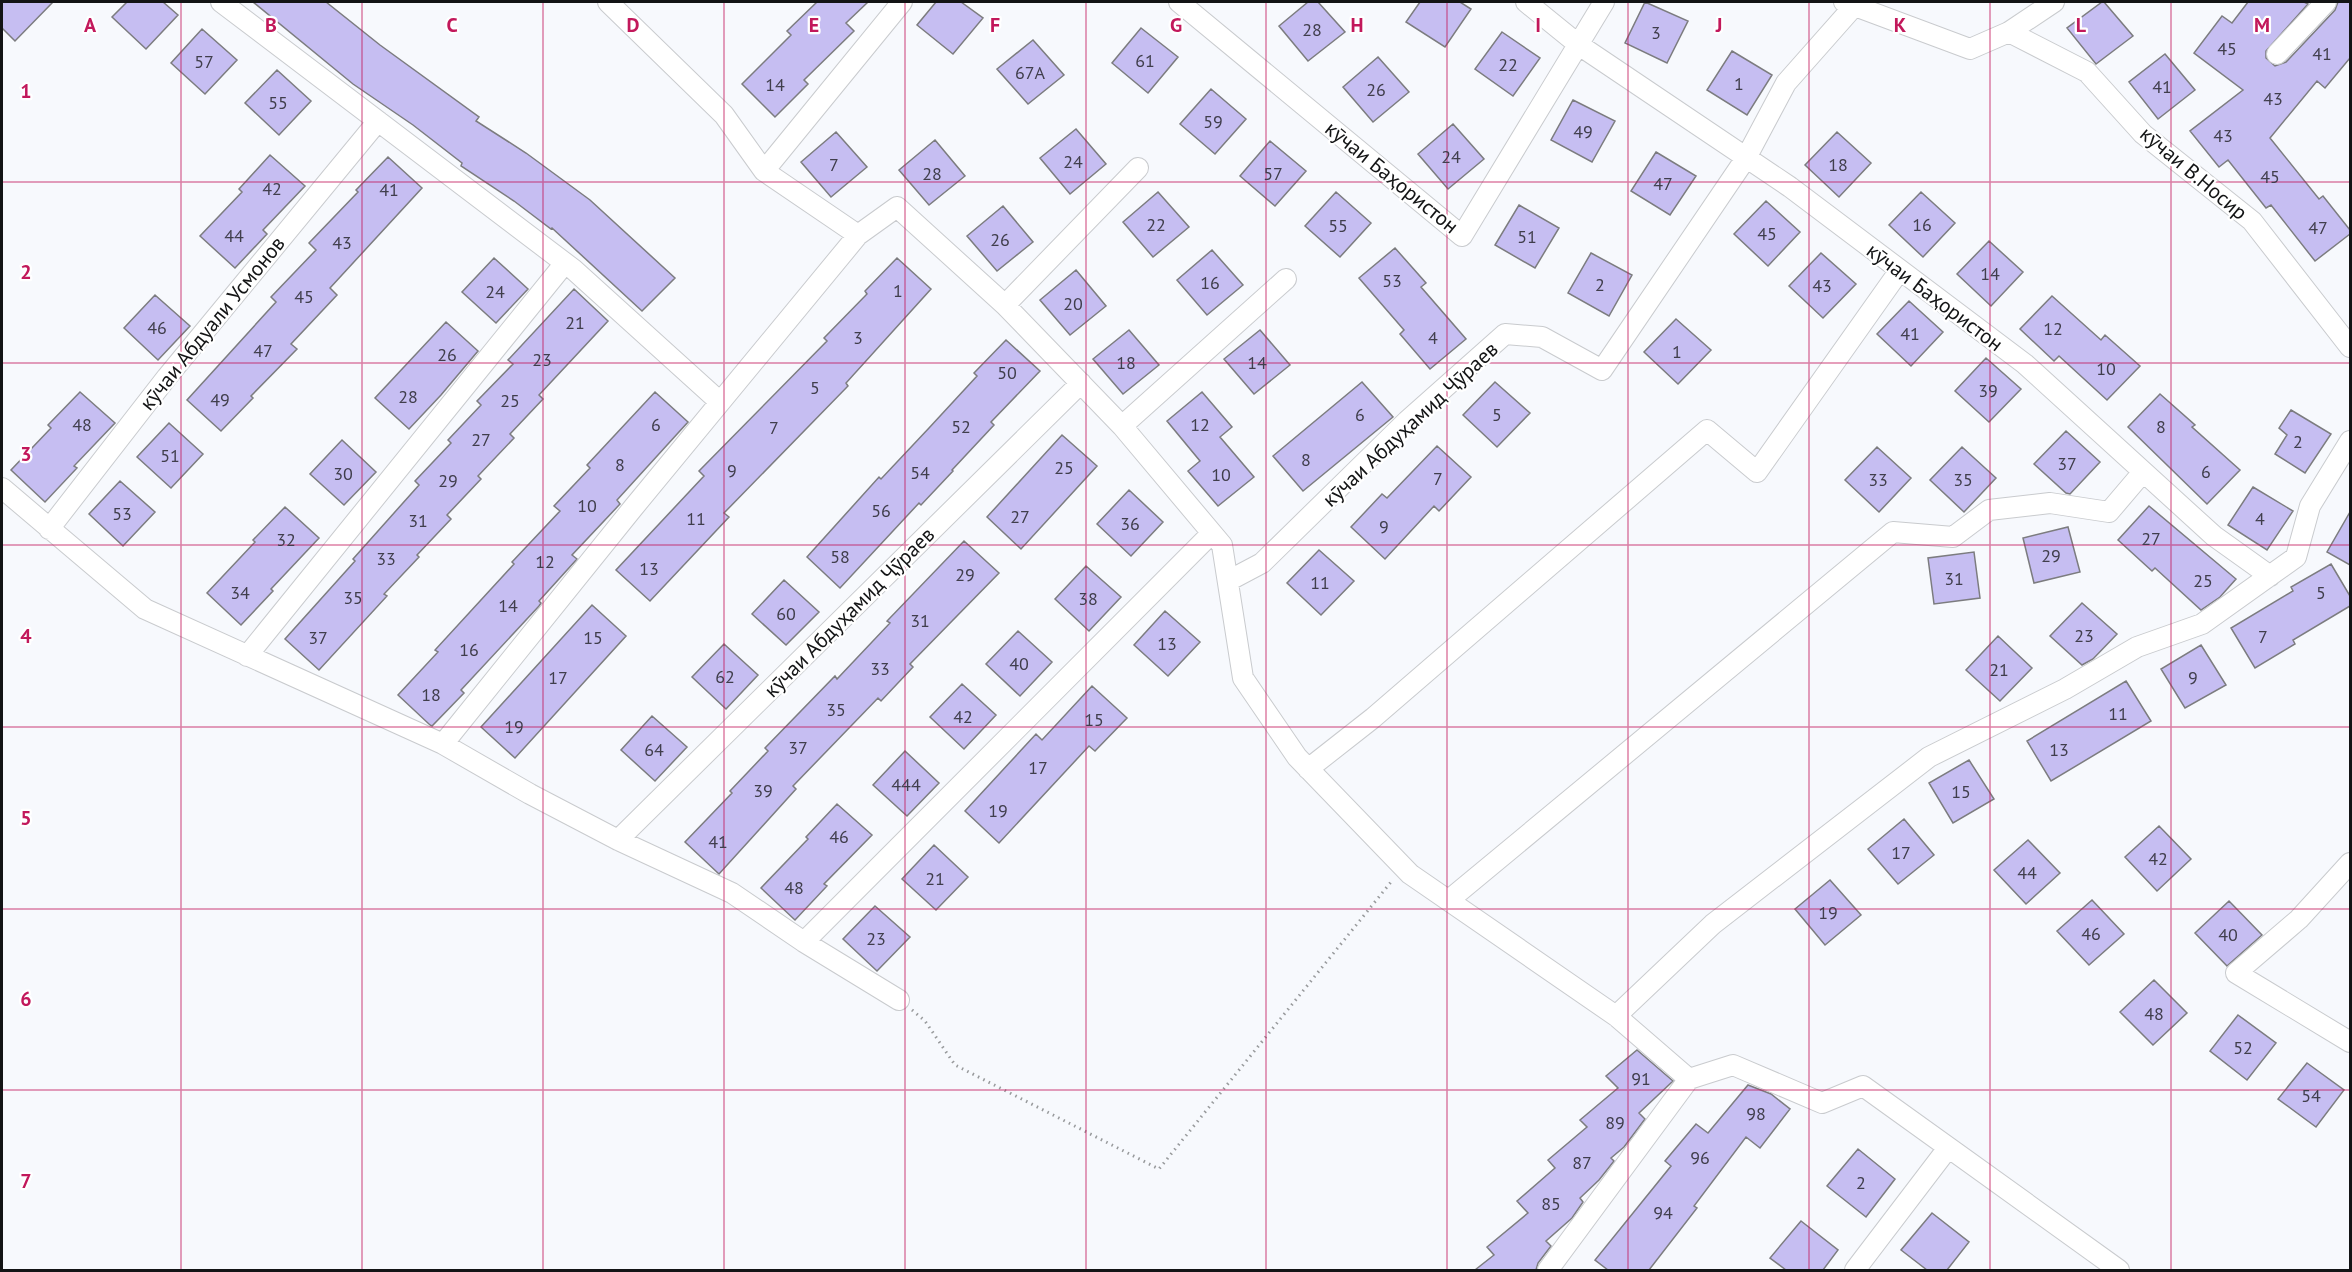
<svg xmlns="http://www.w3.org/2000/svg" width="2352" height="1272" viewBox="0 0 2352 1272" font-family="'PT Sans',sans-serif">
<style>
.building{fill:#c6bef2;stroke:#7c7c7f;stroke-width:1.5}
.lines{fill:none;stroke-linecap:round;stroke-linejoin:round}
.street-casing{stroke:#c9cbce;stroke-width:22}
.path{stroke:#989a9c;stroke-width:3;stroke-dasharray:1.5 4.5;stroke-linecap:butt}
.street{stroke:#fff;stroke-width:20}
.grid{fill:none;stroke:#c2185b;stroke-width:1.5;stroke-opacity:0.55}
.labels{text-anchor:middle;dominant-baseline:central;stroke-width:4.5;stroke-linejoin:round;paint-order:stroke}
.number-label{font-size:18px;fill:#403e4c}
.street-label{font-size:21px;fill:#131415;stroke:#fff}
.grid-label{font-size:20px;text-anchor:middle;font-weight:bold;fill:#c2185b;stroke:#fff;stroke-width:4.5;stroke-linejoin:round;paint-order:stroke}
</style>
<rect width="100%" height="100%" fill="#f7f9fd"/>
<path class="building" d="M2,2H53L15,41L2,28Z
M127,2H163L178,15L146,49L112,17Z
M253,2H326L380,45L479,117L476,121L526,153L590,200L675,278L642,311L552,228L551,229L514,201L461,166L462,163L413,125L353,84Z
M817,2H868L846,23L854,31L804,80L808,84L775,117L742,84L791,35L787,31Z
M936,2H961L983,18L953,54L917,25Z
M1308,2H1318L1345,32L1308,61L1279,26Z
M1420,2H1460L1471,9L1445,47L1406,22Z
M1645,2L1688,21L1667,63L1625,43Z
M2102,2H2104L2133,36L2096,64L2067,28Z
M2248,2H2304L2308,4L2266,51V58L2275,66L2286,62L2335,10L2338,2H2350V58L2325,88L2317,81L2270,138L2319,199L2323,196L2350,230V234L2315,261L2271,205L2266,208L2228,160L2219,167L2190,131L2243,90L2194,53L2222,16L2232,23Z
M1141,28L1178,57L1148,93L1112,63Z
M202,29L237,60L205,94L171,63Z
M1502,32L1540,58L1513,96L1475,69Z
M1033,40L1064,75L1028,104L997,69Z
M1732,51L1772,75L1747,115L1707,90Z
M2165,54L2195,90L2158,119L2129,82Z
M1378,57L1409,92L1373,122L1343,87Z
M277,70L311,101L279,135L245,103Z
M1211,89L1246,119L1215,154L1180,124Z
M1573,100L1615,121L1592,162L1551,140Z
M1453,124L1484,159L1448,189L1418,154Z
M1076,129L1106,164L1070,194L1040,158Z
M836,132L867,167L831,197L801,162Z
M1837,132L1871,163L1839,197L1805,165Z
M935,140L965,176L929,205L899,170Z
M1270,141L1306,171L1275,206L1240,176Z
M1656,152L1696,176L1670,215L1631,191Z
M270,155L305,186L263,230L267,234L235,268L200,236L242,192L239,189Z
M388,157L422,188L330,288L337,295L291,344L297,349L251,396L253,398L221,431L187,400L276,302L271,297L316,250L309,243L358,192L356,190Z
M1158,192L1189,227L1153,257L1123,222Z
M1336,192L1371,223L1340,257L1305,226Z
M1921,192L1955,223L1923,257L1889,225Z
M1766,201L1800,232L1768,266L1734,234Z
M1519,205L1559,228L1535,268L1495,245Z
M1003,206L1033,242L997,271L967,236Z
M1989,241L2023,272L1991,306L1957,274Z
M1395,248L1426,283L1421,287L1466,339L1430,369L1400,334L1404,330L1359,278Z
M1212,250L1243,285L1207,315L1177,280Z
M1591,253L1632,275L1609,316L1568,293Z
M1821,253L1856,284L1823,318L1789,286Z
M494,258L528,289L496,323L462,292Z
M897,258L931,289L846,383L848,386L724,513L729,517L650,601L616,570L704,476L699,471L827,341L824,338L867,294L865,291Z
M1076,270L1106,306L1070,335L1040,300Z
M574,289L608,321L539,395L543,399L510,434L514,438L478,476L481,479L447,515L451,519L417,555L419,557L384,594L387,596L319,670L285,639L355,561L353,559L419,485L415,481L451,443L448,440L481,405L477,401L513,364L508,360Z
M155,295L190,326L158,360L124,328Z
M2052,296L2101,340L2105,335L2140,366L2107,400L2059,356L2054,361L2020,329Z
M1909,301L1943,332L1911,366L1877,334Z
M1676,319L1711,350L1678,384L1644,352Z
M446,322L478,351L441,395L409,429L375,398Z
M1129,330L1159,365L1123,394L1093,359Z
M1260,330L1290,365L1254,394L1224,359Z
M1006,340L1040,371L991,422L994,425L952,470L953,471L921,505L919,503L840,588L807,557L879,477L881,479L929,428L977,376L974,373Z
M1986,358L2021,389L1989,422L1955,391Z
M1362,382L1393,417L1303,491L1273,456Z
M1495,382L1530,413L1497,447L1463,415Z
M80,392L115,423L74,466L77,468L45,502L11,470L51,428L48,425Z
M655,392L688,422L617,500L620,504L572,555L577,559L539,601L541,603L539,606L461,690L464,693L432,726L430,725L398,695L438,652L435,650L514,564L512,562L560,511L554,506L590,468L587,465Z
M1202,392L1232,427L1220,437L1254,477L1218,506L1188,471L1200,461L1167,421Z
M2160,394L2195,425L2192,427L2240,470L2207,504L2128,427Z
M2291,410L2331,434L2305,473L2275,454L2287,435L2279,428Z
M169,423L203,454L171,488L137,457Z
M2066,431L2100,462L2070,494L2066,493L2034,464Z
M1062,435L1097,466L1021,549L987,517Z
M342,440L376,472L344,505L310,474Z
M1437,446L1471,477L1439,511L1434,506L1385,559L1351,527L1382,494L1387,498Z
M1877,447L1911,478L1879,512L1845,480Z
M1962,447L1996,478L1964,512L1930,480Z
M120,481L155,512L123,546L89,514Z
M2253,487L2293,511L2267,550L2228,525Z
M1129,490L1163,522L1131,556L1097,524Z
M2149,506L2236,579L2220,597L2201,610L2155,568L2152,571L2118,540Z
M285,507L319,538L271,589L273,591L241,625L207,593L255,542L253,540Z
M2350,512V565L2327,552Z
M2068,527L2080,572L2034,583L2023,538Z
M964,541L999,573L910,664L913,667L881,701L878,698L793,786L796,789L719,874L685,842L732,793L730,791L768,751L765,748L835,676L837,679L890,623L887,621Z
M1319,550L1354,581L1321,615L1287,583Z
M1974,552L1980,598L1934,604L1928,558Z
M2331,564L2350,596V606L2293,640L2295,644L2255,668L2231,628L2293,591L2291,587Z
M1086,566L1121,597L1089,631L1055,599Z
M784,580L819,612L786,645L752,614Z
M2082,603L2117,634L2093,659L2082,665L2050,636Z
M592,605L626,636L515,758L481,727Z
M1165,611L1200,642L1168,676L1134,645Z
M1018,631L1052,662L1020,696L986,664Z
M1998,636L2032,668L2000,701L1966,670Z
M724,644L758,675L726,709L692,677Z
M2201,645L2226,685L2185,708L2161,669Z
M2126,681L2151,721L2051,781L2027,741Z
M962,684L996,715L964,749L930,717Z
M1092,686L1127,718L1095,751L1089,746L999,843L965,811L1036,734L1042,740Z
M652,716L687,747L655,781L621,750Z
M905,751L939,783L907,816L873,785Z
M1969,760L1994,799L1953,823L1929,783Z
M837,804L872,835L824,884L827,886L795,920L761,888L808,839L806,837Z
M1904,819L1934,855L1898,884L1868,849Z
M2159,826L2191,859L2157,891L2125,857Z
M2028,840L2060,873L2026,904L1994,870Z
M934,845L968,877L936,910L902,879Z
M1830,880L1861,915L1825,945L1795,909Z
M2092,900L2124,934L2089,965L2057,931Z
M2229,901L2262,935L2227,966L2195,933Z
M875,906L910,937L877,971L843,939Z
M2154,980L2187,1013L2153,1045L2120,1012Z
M2238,1015L2276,1043L2247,1080L2210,1051Z
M1637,1050L1673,1081L1639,1113L1645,1119L1624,1147L1611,1158L1614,1161L1599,1180L1580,1198L1583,1202L1572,1218L1546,1241L1551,1246L1538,1263L1536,1270H1475L1494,1255L1487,1247L1528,1213L1517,1201L1555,1168L1548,1160L1587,1127L1580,1120L1618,1088L1606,1076Z
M2307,1063L2344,1090L2316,1127L2278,1099Z
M1748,1085L1771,1094L1790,1109L1760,1148L1746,1137L1694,1206L1697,1208L1649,1270H1608L1595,1260L1671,1166L1665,1161L1696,1124L1708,1133Z
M1858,1149L1895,1179L1866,1217L1827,1186Z
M1932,1213L1969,1242L1947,1270H1927L1901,1250Z
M1801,1221L1838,1250L1823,1270H1786L1770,1258Z"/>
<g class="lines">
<g class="street-casing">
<path id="street" d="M221,2L573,269L720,402
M608,2L724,115L764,171L858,235L897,207L1005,305L1122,426L1222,545L1243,678L1297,757L1410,874L1616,1016L1689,1079
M1179,2L1462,236L1604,2
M1526,2L1579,45L1790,187L2025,364L2214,536L2270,576
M1844,2L1970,49L2009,32L2054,2
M2009,32L2087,72L2143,134L2252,221L2350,347
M2277,54L2326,2
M764,171L902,2
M1005,305L1138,168
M1122,426L1286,279
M2,488L145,609L443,744L530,794L618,840L732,893L804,942L899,1000
M49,529L167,377L378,121
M1228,581L1262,563L1407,421L1505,334L1542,337L1602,370L1746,158L1786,83L1855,5
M247,656L565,263
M443,744L633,508L858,235
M1308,769L1373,718L1707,430L1757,472L1900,270
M618,840L1081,383
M2350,863L2299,919L2236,973L2350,1042
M1449,900L1893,532L1953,537L1989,510L2050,503L2109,512L2143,472
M804,942L1212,533
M1616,1016L1713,924L1929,757L2065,689L2137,647L2202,624L2296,557L2310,506L2350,441
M1689,1079L1733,1065L1822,1103L1863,1086L2119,1270
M1548,1270L1689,1079
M1855,1270L1948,1148"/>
</g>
<path class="path" d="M912,1010L925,1021L955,1065L1159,1169L1391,882"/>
<use href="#street" class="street"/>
</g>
<path class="grid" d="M181,2V1270M362,2V1270M543,2V1270M724,2V1270M905,2V1270M1086,2V1270M1266,2V1270M1447,2V1270M1628,2V1270M1809,2V1270M1990,2V1270M2171,2V1270M2,182H2350M2,363H2350M2,545H2350M2,727H2350M2,909H2350M2,1090H2350"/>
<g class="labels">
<g class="number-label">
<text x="1312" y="29">28</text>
<text x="1656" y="32">3</text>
<text x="2227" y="48">45</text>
<text x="2322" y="53">41</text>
<text x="1145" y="60">61</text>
<text x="204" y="61">57</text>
<text x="1508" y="64">22</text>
<text x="1030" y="72">67А</text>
<text x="1739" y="83">1</text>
<text x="775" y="84">14</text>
<text x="2162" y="86">41</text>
<text x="1376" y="89">26</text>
<text x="2273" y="98">43</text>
<text x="278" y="102">55</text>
<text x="1213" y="121">59</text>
<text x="1583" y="131">49</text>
<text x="2223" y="135">43</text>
<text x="1451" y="156">24</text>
<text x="1073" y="161">24</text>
<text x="834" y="164">7</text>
<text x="1838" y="164">18</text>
<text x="932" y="173">28</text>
<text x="1273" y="173">57</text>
<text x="2270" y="176">45</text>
<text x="1663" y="183">47</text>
<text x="272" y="188">42</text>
<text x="389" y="189">41</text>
<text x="1156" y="224">22</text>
<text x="1922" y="224">16</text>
<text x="1338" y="225">55</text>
<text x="2318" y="227">47</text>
<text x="1767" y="233">45</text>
<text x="234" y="235">44</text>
<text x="1527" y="236">51</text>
<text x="1000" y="239">26</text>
<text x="342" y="242">43</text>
<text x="1990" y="273">14</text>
<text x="1392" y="280">53</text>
<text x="1210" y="282">16</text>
<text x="1600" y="284">2</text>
<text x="1822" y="285">43</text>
<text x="898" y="290">1</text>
<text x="495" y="291">24</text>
<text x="304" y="296">45</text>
<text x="1073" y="303">20</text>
<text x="575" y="322">21</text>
<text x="157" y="327">46</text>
<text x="2053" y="328">12</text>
<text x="1910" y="333">41</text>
<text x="858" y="337">3</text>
<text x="1433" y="337">4</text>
<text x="263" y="350">47</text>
<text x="1677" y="351">1</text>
<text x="447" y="354">26</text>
<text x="542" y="359">23</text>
<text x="1126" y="362">18</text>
<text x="1257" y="362">14</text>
<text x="2106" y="368">10</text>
<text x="1007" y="372">50</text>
<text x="815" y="387">5</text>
<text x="1988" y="390">39</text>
<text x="408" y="396">28</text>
<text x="220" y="399">49</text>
<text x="510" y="400">25</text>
<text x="1360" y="414">6</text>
<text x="1497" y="414">5</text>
<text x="82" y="424">48</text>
<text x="656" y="424">6</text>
<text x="1200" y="424">12</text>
<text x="961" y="426">52</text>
<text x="2161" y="426">8</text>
<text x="774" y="427">7</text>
<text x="481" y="439">27</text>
<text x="2298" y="441">2</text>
<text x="170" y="455">51</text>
<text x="1306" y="459">8</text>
<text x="2067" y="463">37</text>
<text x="620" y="464">8</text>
<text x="1064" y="467">25</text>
<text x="732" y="470">9</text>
<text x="2206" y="471">6</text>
<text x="920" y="472">54</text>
<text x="343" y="473">30</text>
<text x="1221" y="474">10</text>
<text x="1438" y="478">7</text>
<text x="1878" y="479">33</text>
<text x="1963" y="479">35</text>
<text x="448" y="480">29</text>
<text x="587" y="505">10</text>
<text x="881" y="510">56</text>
<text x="122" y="513">53</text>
<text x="1020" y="516">27</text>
<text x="696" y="518">11</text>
<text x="2260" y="518">4</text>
<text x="418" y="520">31</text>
<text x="1130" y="523">36</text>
<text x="1384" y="526">9</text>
<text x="2151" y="538">27</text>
<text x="286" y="539">32</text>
<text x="2051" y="555">29</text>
<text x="840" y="556">58</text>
<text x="386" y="558">33</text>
<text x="545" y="561">12</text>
<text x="649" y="568">13</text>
<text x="965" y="574">29</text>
<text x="1954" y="578">31</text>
<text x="2203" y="580">25</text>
<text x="1320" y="582">11</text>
<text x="240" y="592">34</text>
<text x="2321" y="592">5</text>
<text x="353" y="597">35</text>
<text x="1088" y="598">38</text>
<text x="508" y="605">14</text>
<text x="786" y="613">60</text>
<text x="920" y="620">31</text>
<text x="2084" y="635">23</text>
<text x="2263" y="636">7</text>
<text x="318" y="637">37</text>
<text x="593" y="637">15</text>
<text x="1167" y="643">13</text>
<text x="469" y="649">16</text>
<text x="1019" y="663">40</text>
<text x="880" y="668">33</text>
<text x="1999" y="669">21</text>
<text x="725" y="676">62</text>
<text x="558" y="677">17</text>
<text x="2193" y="677">9</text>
<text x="431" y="694">18</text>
<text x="836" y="709">35</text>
<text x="2118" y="713">11</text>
<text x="963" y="716">42</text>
<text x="1094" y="719">15</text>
<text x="514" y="726">19</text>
<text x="798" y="747">37</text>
<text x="654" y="749">64</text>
<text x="2059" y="749">13</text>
<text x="1038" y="767">17</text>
<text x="906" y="784">444</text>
<text x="763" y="790">39</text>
<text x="1961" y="791">15</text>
<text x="998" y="810">19</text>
<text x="839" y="836">46</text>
<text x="718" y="841">41</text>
<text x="1901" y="852">17</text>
<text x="2158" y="858">42</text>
<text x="2027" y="872">44</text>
<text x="935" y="878">21</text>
<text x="794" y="887">48</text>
<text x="1828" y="912">19</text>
<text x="2091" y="933">46</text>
<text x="2228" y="934">40</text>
<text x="876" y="938">23</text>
<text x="2154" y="1013">48</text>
<text x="2243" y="1047">52</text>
<text x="1641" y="1078">91</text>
<text x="2311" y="1095">54</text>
<text x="1756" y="1113">98</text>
<text x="1615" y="1122">89</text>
<text x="1700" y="1157">96</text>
<text x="1582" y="1162">87</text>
<text x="1861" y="1182">2</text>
<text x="1551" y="1203">85</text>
<text x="1663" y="1212">94</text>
</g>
<g class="street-label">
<text transform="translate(2194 173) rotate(40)">кӯчаи В.Носир</text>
<text transform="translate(1392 177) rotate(39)">кӯчаи Баҳористон</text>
<text transform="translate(1935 297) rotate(37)">кӯчаи Баҳористон</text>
<text transform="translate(212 323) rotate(-51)">кӯчаи Абдуали Усмонов</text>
<text transform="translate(1410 424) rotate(-43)">кӯчаи Абдуҳамид Ҷӯраев</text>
<text transform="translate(849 612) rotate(-45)">кӯчаи Абдуҳамид Ҷӯраев</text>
</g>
</g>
<g class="grid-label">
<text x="90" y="32">A</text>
<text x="271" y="32">B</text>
<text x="452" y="32">C</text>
<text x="633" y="32">D</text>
<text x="814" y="32">E</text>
<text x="995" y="32">F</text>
<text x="1176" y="32">G</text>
<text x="1357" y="32">H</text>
<text x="1538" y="32">I</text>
<text x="1719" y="32">J</text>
<text x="1900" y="32">K</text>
<text x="2081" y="32">L</text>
<text x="2262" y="32">M</text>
<text x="26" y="98">1</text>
<text x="26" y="279">2</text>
<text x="26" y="461">3</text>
<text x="26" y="643">4</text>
<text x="26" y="825">5</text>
<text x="26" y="1006">6</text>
<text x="26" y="1188">7</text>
</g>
<rect width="2352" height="1272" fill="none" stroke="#131415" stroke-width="6"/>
</svg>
